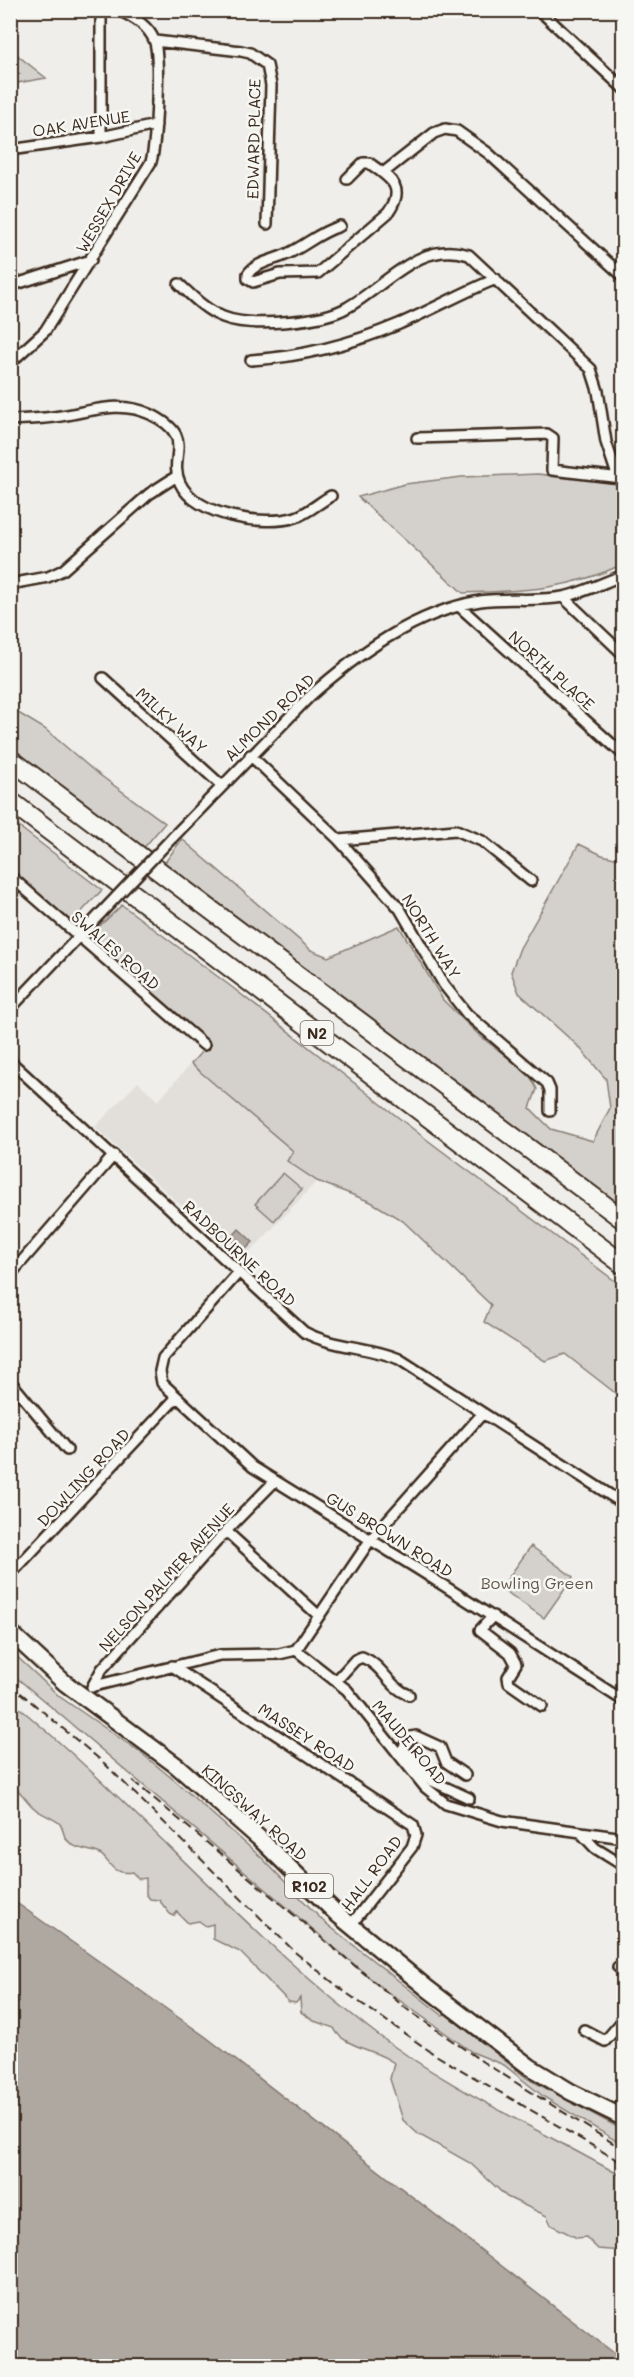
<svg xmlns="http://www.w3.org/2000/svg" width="634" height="2377" viewBox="0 0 634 2377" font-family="Mali,sans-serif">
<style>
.built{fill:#e2dfdb}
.green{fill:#d4d1cc;stroke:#887e75;stroke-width:1.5}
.water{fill:#afa8a1;stroke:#81766d;stroke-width:1.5}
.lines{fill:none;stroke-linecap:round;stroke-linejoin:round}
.stream{stroke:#81766d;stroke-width:2}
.street-casing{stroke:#3b2a1e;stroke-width:14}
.primary-casing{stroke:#3b2a1e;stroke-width:20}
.highway-casing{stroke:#3b2a1e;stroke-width:22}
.street{stroke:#f6f6f2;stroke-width:9}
.primary{stroke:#f6f6f2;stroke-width:15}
.highway{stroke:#f6f6f2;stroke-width:18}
.rail{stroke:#3b2a1e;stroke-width:2;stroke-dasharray:9 4.5;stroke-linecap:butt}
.street-bridge-casing{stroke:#3b2a1e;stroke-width:14;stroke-linecap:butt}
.street-bridge{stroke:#f6f6f2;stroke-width:9}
.labels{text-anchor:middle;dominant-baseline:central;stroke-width:5;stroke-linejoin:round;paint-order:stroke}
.shield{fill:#f6f6f2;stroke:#73675e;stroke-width:1.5}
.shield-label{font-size:15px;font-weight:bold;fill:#3b2a1e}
.street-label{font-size:16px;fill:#3b2a1e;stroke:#f6f6f2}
.park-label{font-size:16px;fill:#61544a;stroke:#f6f6f2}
</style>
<rect width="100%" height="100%" fill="#efeeea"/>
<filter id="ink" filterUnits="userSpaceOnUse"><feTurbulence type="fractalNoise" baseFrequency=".0167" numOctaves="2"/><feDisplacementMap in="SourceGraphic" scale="12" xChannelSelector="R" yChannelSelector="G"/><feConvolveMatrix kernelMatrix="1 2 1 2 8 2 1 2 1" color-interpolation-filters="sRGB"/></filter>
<g filter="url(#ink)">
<path class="built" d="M208,1044L347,1143L317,1181L242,1261L95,1127L138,1082L158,1101Z"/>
<path class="green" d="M11,54L17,55L46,78L11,84Z
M538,474L623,484V564C570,590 521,591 463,593L358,497L405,484L462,477Z
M10,708L45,729L93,770L165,823L142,850L11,750Z
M10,820L102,890L70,924L11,870Z
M182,839L311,950L328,957L399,926L443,1000L481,1037L528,1072L537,1089L530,1108L551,1129L593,1141L610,1108L606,1079L579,1047L519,993L511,972L520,948L579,844L602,855L623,860V1208L563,1166L163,865Z
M122,905L233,988L422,1136L623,1287V1399L565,1354L545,1361L484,1322L491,1305L403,1221L371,1202L317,1181L287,1161L293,1151L191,1064L208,1044L89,936Z
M283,1173L302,1189L274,1221L255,1204Z
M531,1546L573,1577L544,1618L501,1588Z
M11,1651L60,1697L140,1752L174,1780L262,1858L323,1921L442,2015L446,2014L527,2078L623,2130V2145L544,2097L504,2065L472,2052L382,1988L17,1678L11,1672Z
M11,1701C136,1803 240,1929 369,2028C446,2088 539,2129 623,2177V2251L598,2249L586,2237L577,2238L551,2225L547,2216L507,2197L470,2163L418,2134L403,2120L390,2079L394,2063C376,2049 342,2047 334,2028L314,2021L301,2012L300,1998L296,2003L289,2002L240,1952L213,1939V1924L206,1926L199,1921L188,1923L177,1912L174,1916L170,1914L159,1900L150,1899L146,1894V1878L139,1879L132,1872C109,1876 111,1859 98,1853C86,1848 74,1851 65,1837C63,1833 63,1828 60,1824C53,1817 41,1815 33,1807C25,1800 21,1790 11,1786Z"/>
<path class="water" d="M239,1229L253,1242L243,1252L230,1239Z
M11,1899L206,2037L623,2360V2366H11Z"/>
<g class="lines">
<path class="stream" d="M10,72L20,74"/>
<g class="street-casing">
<path id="street" d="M101,10V137
M539,10L624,89
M155,41L241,51L250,53L267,65L271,85L267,224
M10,150L101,137L156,125
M383,173L434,133L445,129L457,131L488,153L624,277
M340,226C317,233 306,246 285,255C274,260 255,263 248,274V279L253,282L280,274L318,273L388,213C407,187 390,178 369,163H363L347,179
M179,284C192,296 205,310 223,317C250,328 323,322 348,307C387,285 420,239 469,255L591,369L598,391L606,442L618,478
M10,286L91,260
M251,360C301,357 354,343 399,324C432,310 463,292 496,279
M10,363L45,331L151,162C156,144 161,56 154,40C148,25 132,16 118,10
M10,420C27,419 44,419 61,416C92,411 120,400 150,414C198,437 167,455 180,483C195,516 264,527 296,517C308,513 320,502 331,496
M417,438L547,434L553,438L552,470L621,478
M10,584L48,577L63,570L149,494L177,476
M563,597L624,655
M460,607L624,755
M103,678L221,785
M250,755L339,840L400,909L444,985L467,1014L547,1083L550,1090V1111
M172,838L309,697C357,654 415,612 480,601C507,597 536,602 563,597C583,593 604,582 624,575
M339,840L456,830L482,841L531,881
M10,876L204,1045
M10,1009L102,912
M10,1061L304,1332C334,1348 368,1346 399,1359L624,1504
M239,1272L163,1358L160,1371L162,1383L253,1467L421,1571L624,1701
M10,1275L114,1155
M10,1381L67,1450
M226,1531L318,1615
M10,1575L176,1398
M493,1616L480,1630L510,1653L516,1664L508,1677L509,1683L542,1706
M296,1650L347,1690L425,1787L446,1804L502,1821L624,1838
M172,1666L413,1825L416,1835L412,1847L351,1925
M337,1680L355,1660L362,1657C384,1666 387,1686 409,1695
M94,1686L220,1655L279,1654L296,1650L371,1539L483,1413
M92,1687L102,1669L226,1531L275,1481
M403,1749L432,1781L469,1798
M399,1754L411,1737L416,1736L440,1747L446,1762L465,1775
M580,1832L595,1848L624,1866
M618,1967L624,1971
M584,2030L605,2041L624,2019
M617,2115L624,2098"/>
</g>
<g class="primary-casing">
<path id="primary" d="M10,1632L65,1683L177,1766L259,1838L337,1914L428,1989L530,2067L571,2092L624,2118"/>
</g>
<g class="highway-casing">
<path id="highway" d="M10,759L624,1220
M10,801L624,1265"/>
</g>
<use href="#street" class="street"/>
<use href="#primary" class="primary"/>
<use href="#highway" class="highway"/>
<path class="rail" d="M10,1684L104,1763L296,1953L345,1992L434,2054L624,2164
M133,1781L408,2010L483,2062L624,2150"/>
<g class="street-bridge-casing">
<path id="street-bridge" d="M102,912L172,838"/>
</g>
<use href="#street-bridge" class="street-bridge"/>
</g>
</g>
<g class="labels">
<g class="shield">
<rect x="300.5" y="1021" width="33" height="24" rx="4.5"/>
<rect x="285" y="1874" width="48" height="24" rx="4.5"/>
</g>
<g class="shield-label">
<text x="317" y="1033">N2</text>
<text x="309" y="1886">R102</text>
</g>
<g class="street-label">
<text transform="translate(81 123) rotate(-9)">OAK AVENUE</text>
<text transform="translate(253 139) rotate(-89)">EDWARD PLACE</text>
<text transform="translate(108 202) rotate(-60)">WESSEX DRIVE</text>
<text transform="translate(552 670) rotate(42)">NORTH PLACE</text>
<text transform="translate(269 717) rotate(-44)">ALMOND ROAD</text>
<text transform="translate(172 720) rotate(42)">MILKY WAY</text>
<text transform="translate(432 936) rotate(58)">NORTH WAY</text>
<text transform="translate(116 950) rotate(41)">SWALES ROAD</text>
<text transform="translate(240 1253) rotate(43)">RADBOURNE ROAD</text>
<text transform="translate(83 1477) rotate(-47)">DOWLING ROAD</text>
<text transform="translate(390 1534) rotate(32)">GUS BROWN ROAD</text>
<text transform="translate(166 1577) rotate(-48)">NELSON PALMER AVENUE</text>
<text transform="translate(307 1737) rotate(33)">MASSEY ROAD</text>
<text transform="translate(410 1742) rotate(50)">MAUDE ROAD</text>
<text transform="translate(255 1812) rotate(42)">KINGSWAY ROAD</text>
<text transform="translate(371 1873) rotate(-53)">HALL ROAD</text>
</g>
<g class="park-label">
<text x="537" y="1582">Bowling Green</text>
</g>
</g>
<rect width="634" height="2377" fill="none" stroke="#f6f6f2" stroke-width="36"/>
<rect x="18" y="18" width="598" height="2341" fill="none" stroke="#3b2a1e" stroke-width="2" filter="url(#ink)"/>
</svg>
